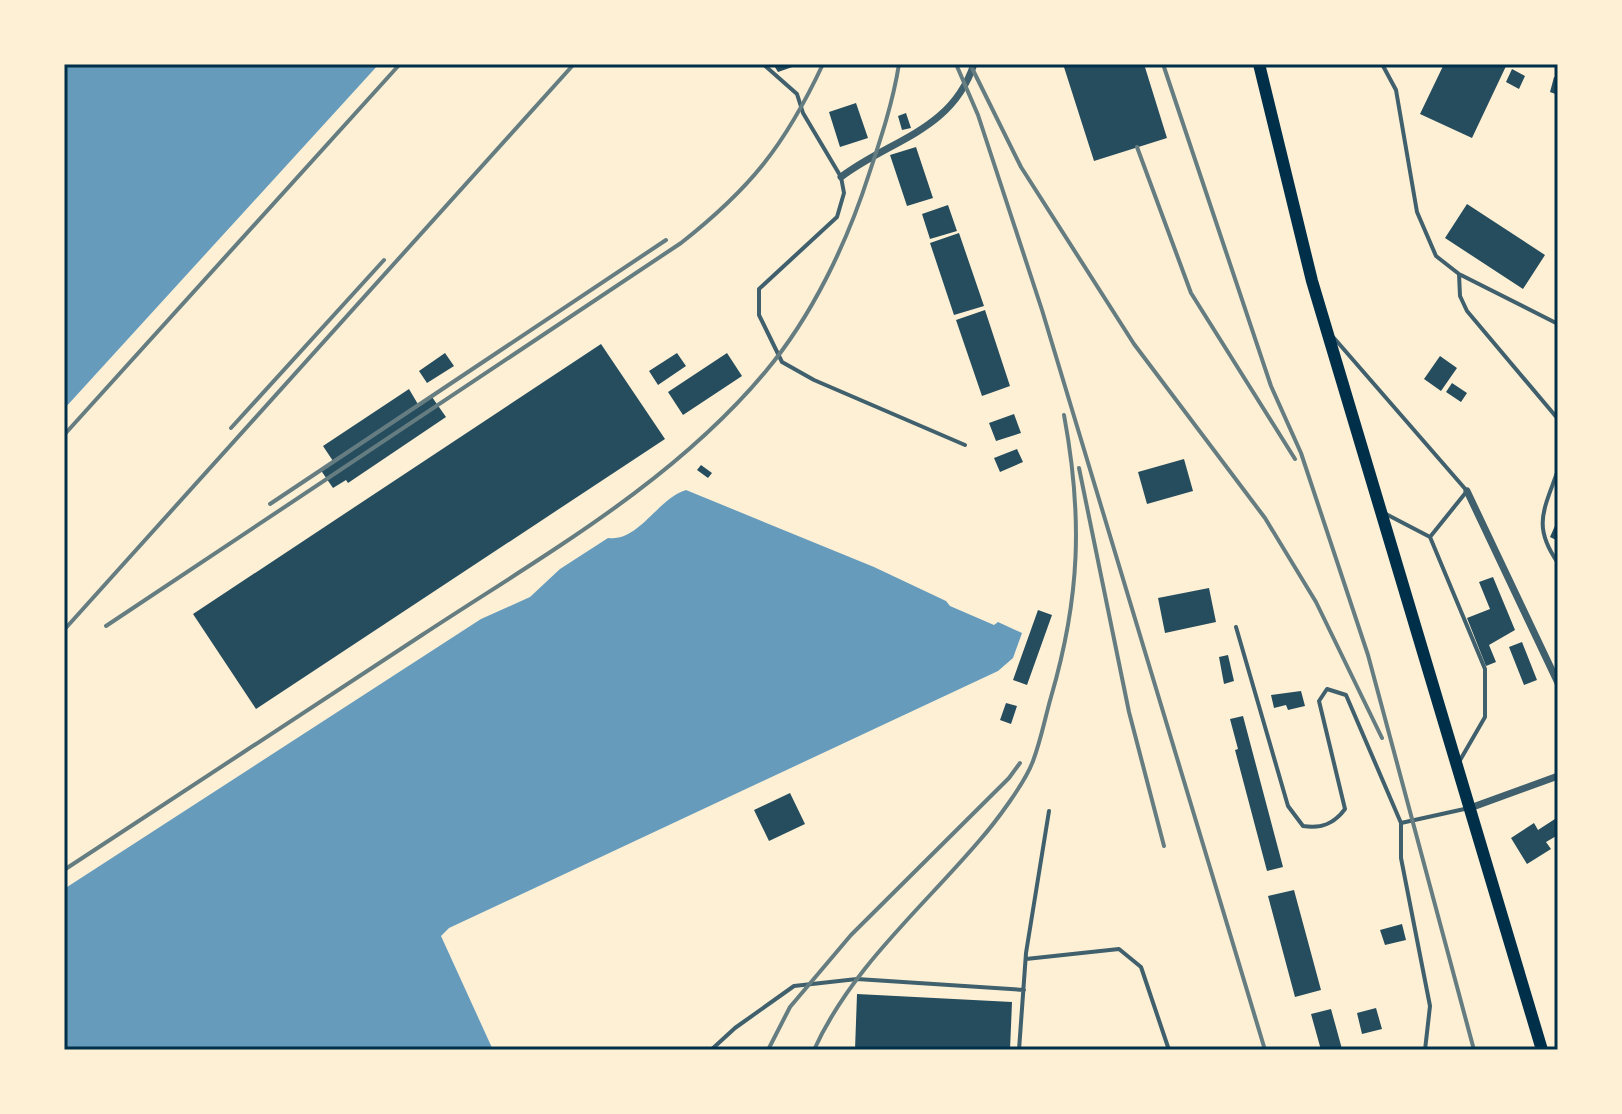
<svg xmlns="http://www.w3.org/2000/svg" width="1622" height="1114" viewBox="0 0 1622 1114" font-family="'Roboto Condensed',sans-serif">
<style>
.water{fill:#669bbc}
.building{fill:#264d5e}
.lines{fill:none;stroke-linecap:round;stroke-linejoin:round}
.service{stroke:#3f606c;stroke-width:4}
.minor{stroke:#3f606c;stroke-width:7}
.trunk{stroke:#003049;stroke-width:12}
.rail{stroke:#657d81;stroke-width:4}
.neatline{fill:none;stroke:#003049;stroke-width:3}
</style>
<rect width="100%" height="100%" fill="#fdf0d5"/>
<path class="water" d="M64,64H379L64,409Z
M686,490L874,567L946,601L950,606L994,625L998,622L1022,633L1013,658L998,671L449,928L441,936L493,1050H64V889L481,619L530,597L560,569L608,538C639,542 657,499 686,490Z"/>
<path class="building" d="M773,64H801L778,72Z
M1063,64H1144L1167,138L1094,161Z
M1444,64H1507L1472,138L1420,114Z
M1512,69L1525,76L1519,89L1506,82Z
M1554,77L1558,78V95L1550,92Z
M856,103L868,138L840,147L829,112Z
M906,113L911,128L902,130L898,116Z
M916,147L933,198L907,206L890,155Z
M1467,204L1545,255L1523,289L1445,238Z
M948,205L957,231L930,239L922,214Z
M959,233L984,306L954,315L930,243Z
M985,310L1010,386L982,396L956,320Z
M601,344L665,439L256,709L193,614Z
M445,353L454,366L427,383L419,371Z
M677,353L686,366L658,385L649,371Z
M727,353L742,376L683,415L668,392Z
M1440,356L1457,368L1441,391L1424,379Z
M1452,383L1467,393L1461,402L1446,392Z
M409,389L419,406L432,397L446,417L348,483L346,480L333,488L320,469L333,461L323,446Z
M1014,414L1021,433L996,441L989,423Z
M1017,449L1023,462L1000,472L994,458Z
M1184,459L1193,491L1147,504L1138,472Z
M701,465L712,473L708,478L697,470Z
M1558,519V541L1550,537Z
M1493,577L1515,630L1489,645L1496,662L1486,666L1467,618L1490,609L1479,582Z
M1209,588L1216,622L1165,633L1158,598Z
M1038,610L1052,615L1027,685L1013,680Z
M1522,642L1537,680L1524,685L1509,647Z
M1228,655L1234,681L1224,684L1219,657Z
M1301,691L1305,706L1288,710L1286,705L1274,708L1271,695Z
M1006,703L1017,706L1011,724L1000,720Z
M1243,716L1283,867L1267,871L1235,750L1238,749L1230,719Z
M790,793L805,824L769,841L754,810Z
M1558,817V835L1546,842L1551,849L1527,864L1511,838L1534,823L1538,830Z
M1294,890L1321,990L1295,997L1268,896Z
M1402,924L1406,940L1385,945L1380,930Z
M857,994L1012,1002L1010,1050H855Z
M1376,1008L1382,1029L1362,1034L1357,1013Z
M1331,1009L1342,1049L1321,1050L1311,1014Z"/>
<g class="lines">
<path class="service" d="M763,64L797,94L803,113L841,177L844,193L837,217L759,289V315L782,362L814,380L965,445
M1382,64L1396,90L1417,212L1436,256L1459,274L1558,324
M1459,274L1460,296L1467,311L1558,419
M1334,338L1467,491L1430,537
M1558,470C1544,510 1532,526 1558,563
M1384,513L1430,537L1485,669V717L1459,762
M1236,627L1288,806L1303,826C1321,829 1334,824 1345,809L1319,701L1327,689L1346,695L1401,823V858L1430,1006L1425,1050
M1401,823L1469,808
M1026,959L1119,949L1141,967L1169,1050
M711,1050L735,1028L794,986L857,979L1024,990
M1019,1050L1026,953L1049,811"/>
<path class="minor" d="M841,177C891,139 952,131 974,64
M1467,491L1558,683
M1470,808L1558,776"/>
<path class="trunk" d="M1259,64L1312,281L1542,1050"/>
<path class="rail" d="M956,64L978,115L1042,310L1265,1050
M970,64L1021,167L1134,344L1265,518L1316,602L1382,738
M1163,64L1271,386L1301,453L1368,655L1474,1050
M1137,147L1191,293L1295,459
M231,428L384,260
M64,435L400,64
M1079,468L1129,712L1164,846
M270,504L666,240
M106,626L681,243C751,188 785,145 823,64
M64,630L574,64
M64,870C183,792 303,713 422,635C542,556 673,483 766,371C812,316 847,243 869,174C881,138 893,102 899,64
M768,1050L790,1007L851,935L1009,778L1020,763
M814,1050C851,968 922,908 979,841C995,823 1025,783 1033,761C1041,740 1045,718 1051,697C1080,598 1083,517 1064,415"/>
</g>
<rect width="1622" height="1114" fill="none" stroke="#fdf0d5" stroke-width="132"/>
<rect x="66" y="66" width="1490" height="982" class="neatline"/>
</svg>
